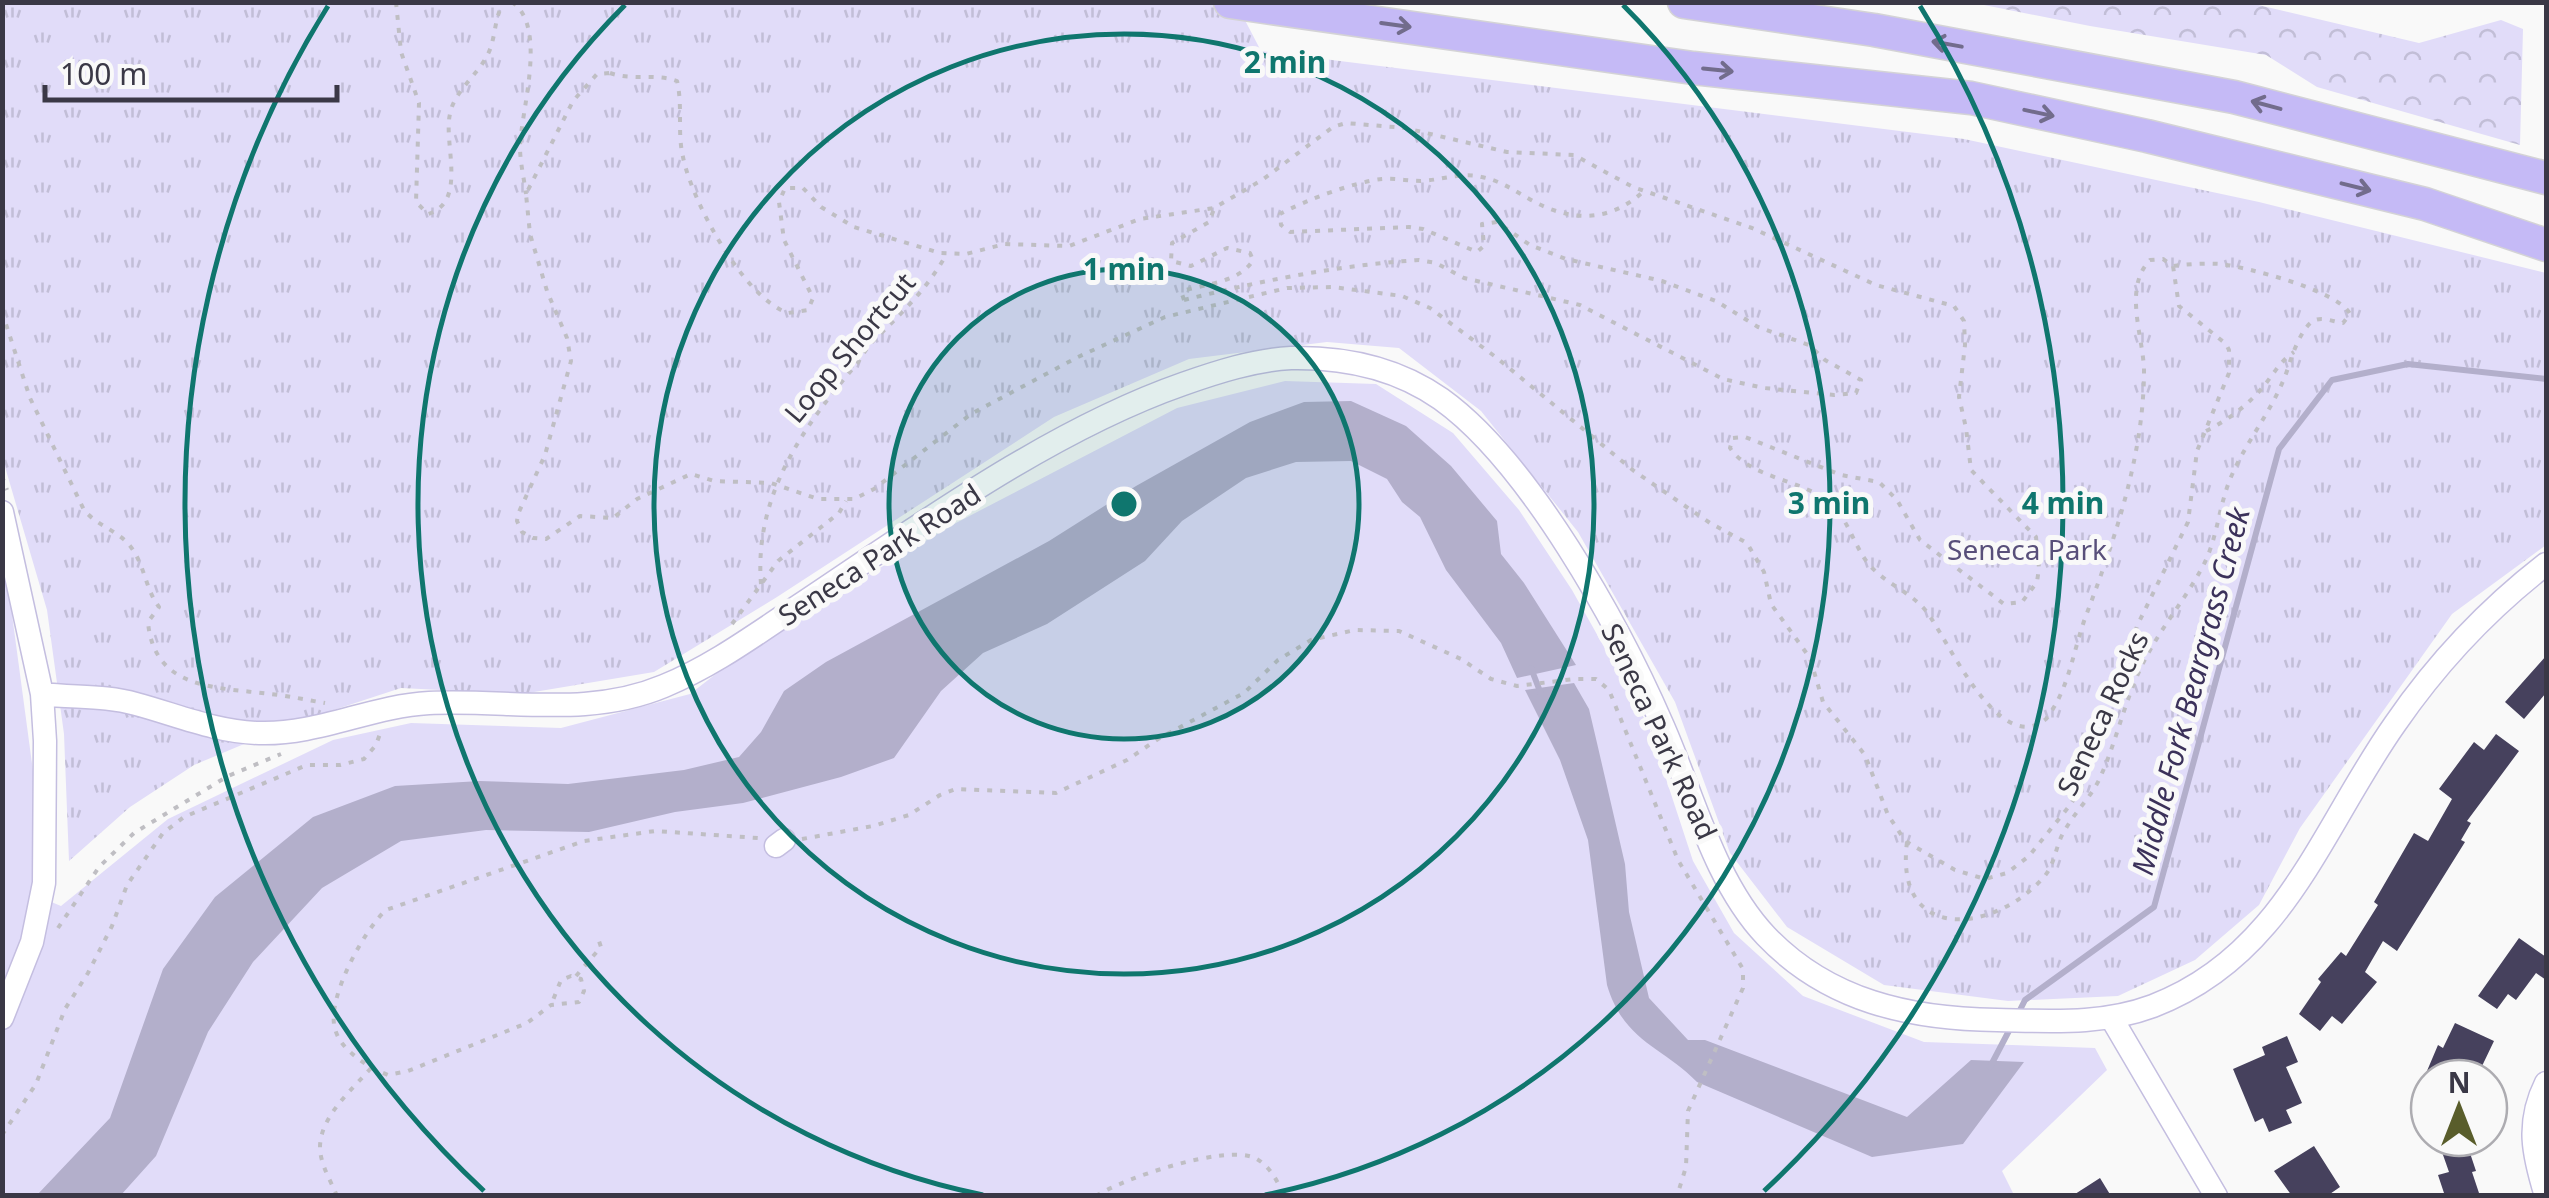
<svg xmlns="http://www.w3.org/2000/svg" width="2549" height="1198" viewBox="0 0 2549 1198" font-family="'Noto Sans',sans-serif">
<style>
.grass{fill:#e1dcf9}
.forest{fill:url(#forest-crowns)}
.park{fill:url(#park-tufts)}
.water{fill:#b3afcb}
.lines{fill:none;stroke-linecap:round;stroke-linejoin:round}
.stream{stroke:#b3afcb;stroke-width:6}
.building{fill:#46415d}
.minor-casing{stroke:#c4bee0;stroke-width:25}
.highway-casing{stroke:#d4d3d6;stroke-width:35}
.path{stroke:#bfbec3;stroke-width:4;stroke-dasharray:5 8;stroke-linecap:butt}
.minor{stroke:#fff;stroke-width:22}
.highway{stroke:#c5baf6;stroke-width:32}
.oneway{stroke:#726c8c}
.ring{fill:none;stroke:#0f766e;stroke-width:5}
.labels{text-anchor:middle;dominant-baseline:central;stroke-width:10;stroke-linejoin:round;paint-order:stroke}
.street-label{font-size:28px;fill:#3a3846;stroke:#f9f9f9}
.park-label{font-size:28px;fill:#584f7a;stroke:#f9f9f9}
.water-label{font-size:30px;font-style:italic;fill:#3b315a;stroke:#f9f9f9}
.centre{fill:#0f766e;stroke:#f9f9f9;stroke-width:5}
.ring-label{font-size:30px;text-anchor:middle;font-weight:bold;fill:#0f766e;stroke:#f9f9f9;stroke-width:10;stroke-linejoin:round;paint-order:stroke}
</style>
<defs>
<pattern id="forest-crowns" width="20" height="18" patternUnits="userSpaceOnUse" patternTransform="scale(2.5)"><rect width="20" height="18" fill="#e1dcf9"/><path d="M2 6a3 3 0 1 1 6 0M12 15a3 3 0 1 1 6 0" fill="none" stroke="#c2bed7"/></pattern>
<pattern id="park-tufts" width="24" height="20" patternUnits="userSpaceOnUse" patternTransform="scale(2.5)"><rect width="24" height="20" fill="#e1dcf9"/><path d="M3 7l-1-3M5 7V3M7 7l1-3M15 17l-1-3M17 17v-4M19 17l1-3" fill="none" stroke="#c2bed7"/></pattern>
</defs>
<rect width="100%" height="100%" fill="#f9f9f9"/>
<path class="grass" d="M1285,381L1376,384L1453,433L1519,510L1572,590L1649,727L1693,861L1734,933L1803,996L1924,1042L2095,1048L2107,1070L2002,1171L2014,1195H3L2,540L33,771L32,894L61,906L168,819L333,740L411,723L561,728L690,694L765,636L954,524L1177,408Z"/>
<path class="forest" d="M1974,3H2250L2419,43L2501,20L2523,29L2520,145L2317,87L2266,55L2090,26Z"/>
<path class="park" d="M2,3H1236L1261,51L1964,139L2259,202L2546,273V545L2452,614L2300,828L2259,905L2195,960L2118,996L2008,1001L1884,985L1787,927L1730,853L1675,702L1578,532L1481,411L1399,348L1327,342L1189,359L1054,417L777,597L654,672L522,694L401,688L294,723L194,765L130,807L69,861L64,734L47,610L3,460Z"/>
<path class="water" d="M1351,401L1406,426L1451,466L1497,521L1501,554L1524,583L1576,665L1517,678L1501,643L1446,570L1420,517L1402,502L1387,479L1351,461L1296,462L1246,478L1182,521L1145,561L1047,624L983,653L941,691L894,758L841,777L743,803L675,812L589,832L486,830L401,841L322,888L253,962L208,1032L156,1156L121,1195H37L110,1118L163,969L215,897L313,817L395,786L480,781L568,784L684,770L739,757L761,732L784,691L826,662L1049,541L1136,486L1250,422L1304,402Z
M1574,683L1589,709L1597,743L1625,864L1629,912L1649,998L1688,1040H1705L1907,1117L1971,1060L2024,1062L1963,1144L1872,1157L1697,1082C1662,1046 1624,1042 1607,985L1588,840L1560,760L1525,690Z"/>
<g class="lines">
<path class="stream" d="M1531,668L1541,694
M2018,1014L2025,1000L2154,907L2279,449L2332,380L2408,364L2546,379
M1990,1067L2012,1025"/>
</g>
<path class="building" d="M2546,656V693L2524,719L2505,702Z
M2496,734L2519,751L2467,821L2471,823L2461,840L2465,842L2397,951L2383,941L2365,972L2377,982L2342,1024L2332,1016L2320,1031L2299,1014L2321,982L2318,979L2341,952L2346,956L2378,905L2374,902L2414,833L2428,841L2452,799L2439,789L2474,742L2484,750Z
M2519,938L2546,957V980L2536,973L2516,1000L2508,994L2497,1009L2478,996Z
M2455,1023L2494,1041L2483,1064L2475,1078H2424L2438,1045L2443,1048Z
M2287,1036L2298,1062L2286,1067L2302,1103L2286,1110L2292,1123L2269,1132L2263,1118L2255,1122L2233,1069L2265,1055L2262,1047Z
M2467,1144L2476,1171L2472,1172L2480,1196H2445L2438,1175L2449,1172L2442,1152Z
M2314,1146L2340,1187L2327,1196H2292L2274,1171Z
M2100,1178L2111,1196H2072Z"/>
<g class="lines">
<g class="minor-casing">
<path id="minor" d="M2,512L42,694L45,741L44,883L32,942L2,1018
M42,694C74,698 105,695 136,704C177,715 216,732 259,733C318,735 371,706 429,703C509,699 588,718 664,686C713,666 756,634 800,605C917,527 1051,430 1183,384C1217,372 1254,360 1291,358C1344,357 1397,368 1441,399C1529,462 1619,625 1662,724C1693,793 1713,880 1766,936C1828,1001 1910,1019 1997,1020C2051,1021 2102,1025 2153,1006C2284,956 2321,829 2395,724C2437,663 2488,609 2546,564
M776,846L784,840
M2112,1019L2216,1196
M2546,1196C2533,1154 2526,1123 2546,1083"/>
</g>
<g class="highway-casing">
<path id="highway" d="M1230,2L1693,68L1971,98L2147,136L2425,204L2546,245
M1684,2L1874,30L2234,97L2546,178"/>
</g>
<path class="path" d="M396,2L401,52L419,103L416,202L428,214C468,202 443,143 450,114C454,91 478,75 488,54C496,38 494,17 504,2
M512,2C548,27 521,110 520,147C520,162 524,178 526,194
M610,73C632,81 656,73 677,81C683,106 677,132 683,157C692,202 744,298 788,313L808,310L813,298L784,240L779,202L785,188H803L821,207L854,227L940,253L966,254L1005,244L1069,246L1140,219L1214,208L1262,180L1333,127L1346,123L1405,128L1507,152L1574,155L1633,187L1752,228L1876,285L1954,306L1964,321L1965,345L1959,397L1966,428L1971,470L2036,537L2039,568L2037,582L2022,602L2004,604L1920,540L1897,500L1879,482L1841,475L1745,437L1733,438L1730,448C1751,479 1802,479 1830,503C1848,519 1853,543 1867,562C1883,583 1910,591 1926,611C1947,637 1998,758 2046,719C2070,688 2073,649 2087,613C2116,536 2144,453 2144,370C2143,335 2123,288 2150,260L2163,259L2173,266L2179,306L2226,344L2229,350V373L2197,451L2188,522L2137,626L2115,702L2085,779L2071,804L2029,856L2007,873L1985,879L1955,870L1907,842L1902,836L1888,815L1865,755L1823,702L1810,658L1771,604L1764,572L1747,543L1710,523L1634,471L1497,358L1430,308L1402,296L1333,287L1287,288L1165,317L1078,357L971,414L874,489L854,499H818L771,483L714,481L691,474L637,499L613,518L580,516L546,539L533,538L522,532L517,521L518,514L545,455L571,361L567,338L547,291L530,234L526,194L573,101L597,74Z
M1184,300C1260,281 1339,265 1419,260L1436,263L1464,278L1580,305L1723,379L1764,388L1834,395L1856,393L1861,380L1825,360L1809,345L1758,327L1716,301L1662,281L1566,259L1530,245L1497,222L1482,224L1484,246L1477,252L1423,229L1409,227L1290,232L1281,225L1280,214C1306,200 1354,182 1382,179C1395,178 1408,181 1421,181C1442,180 1461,172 1482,177C1501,181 1515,191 1531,200C1571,222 1609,223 1644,191
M1184,300L1182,294L1186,290C1208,284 1241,281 1253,260L1250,253L1227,248L1191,266L1171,261L1172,243L1209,222L1214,209
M2,312L30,398L84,510C98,527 121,531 133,550C145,568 146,590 159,607L148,622C154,690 216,687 270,694C289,696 307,700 325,703
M2206,431C2228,420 2247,406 2263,387C2273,375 2280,361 2294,352
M2,476L7,490
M761,584C754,497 802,428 855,366C862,358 865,349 873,341C901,314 927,289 946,255
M732,624L778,561L839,513L846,501
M802,839L873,826L909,815L940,795L956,789L1056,793L1127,760L1158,739L1244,693L1278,660L1311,640L1355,630L1399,631L1461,659L1491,679L1517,686L1574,679H1596L1609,690L1678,860L1743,969V988L1688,1111L1686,1167L1677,1196
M1907,842C1894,943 1993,934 2043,878C2056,864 2055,845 2065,830C2075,812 2090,798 2099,780C2118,739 2126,692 2149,652C2166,621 2189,594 2205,562C2217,537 2219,508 2229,482C2244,443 2274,410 2288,368C2292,355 2301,329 2313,321C2322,316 2334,322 2343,323L2350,314C2339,291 2247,267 2220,264C2205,263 2189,264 2173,266
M58,928L99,867L134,833L228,776L281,754
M576,976L601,947L598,938
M371,1068L388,1075L408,1071L527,1023L551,1005L579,1002L584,991L581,979L571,976L561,980L551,1005
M2,1135L36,1084L65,1009L88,973L112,926L127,885L163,833L184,817L307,765H340L364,759L376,745L381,731
M337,1196C331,1181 321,1166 320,1149C319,1117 352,1090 371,1068C356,1057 340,1047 335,1029C326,999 364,930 386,910L584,841L655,831L758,838
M1096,1196C1124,1178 1225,1144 1255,1158C1269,1165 1279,1182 1283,1196"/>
<use href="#minor" class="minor"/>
<use href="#highway" class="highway"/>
</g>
<defs><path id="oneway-shaft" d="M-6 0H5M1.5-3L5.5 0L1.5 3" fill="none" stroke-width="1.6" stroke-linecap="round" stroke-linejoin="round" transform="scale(2.5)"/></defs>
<g class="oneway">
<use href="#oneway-shaft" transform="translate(1396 25) rotate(8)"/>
<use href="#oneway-shaft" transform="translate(1947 44) rotate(-170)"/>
<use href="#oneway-shaft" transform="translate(1718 70) rotate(6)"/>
<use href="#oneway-shaft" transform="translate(2266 105) rotate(-165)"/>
<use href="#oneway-shaft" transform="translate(2039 113) rotate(12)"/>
<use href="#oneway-shaft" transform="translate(2356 187) rotate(14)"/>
</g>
<circle cx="1124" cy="504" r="235" fill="#0f766e" fill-opacity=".12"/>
<g class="ring">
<circle cx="1124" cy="504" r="235"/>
<circle cx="1124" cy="504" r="470"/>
<path d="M983 1195A705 705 0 0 1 625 5M1623 5A705 705 0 0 1 1265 1195"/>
<path d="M484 1191A939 939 0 0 1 328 6M1920 6A939 939 0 0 1 1764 1191"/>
</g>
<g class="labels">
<g class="street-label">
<text transform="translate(849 347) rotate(-50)">Loop Shortcut</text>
<text transform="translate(879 554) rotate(-33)">Seneca Park Road</text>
<text transform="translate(2102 713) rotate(-65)">Seneca Rocks</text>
<text transform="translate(1660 731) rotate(65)">Seneca Park Road</text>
</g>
<g class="park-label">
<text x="2027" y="549">Seneca Park</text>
</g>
<g class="water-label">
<text transform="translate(2190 691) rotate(-75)">Middle Fork Beargrass Creek</text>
</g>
</g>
<circle cx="1124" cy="504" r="15" class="centre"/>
<g class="ring-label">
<text x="1285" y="73">2 min</text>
<text x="1124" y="280">1 min</text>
<text x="1829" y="514">3 min</text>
<text x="2063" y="514">4 min</text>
</g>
<rect width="2549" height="1198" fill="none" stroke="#3a3846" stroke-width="10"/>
<g transform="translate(2459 1108)"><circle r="48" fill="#f9f9f9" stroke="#adacb1" stroke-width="2.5"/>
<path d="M0-8L18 38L0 25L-18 38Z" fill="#595d2b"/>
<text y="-15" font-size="28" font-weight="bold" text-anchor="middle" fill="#3a3846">N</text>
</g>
<path d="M45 85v15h292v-15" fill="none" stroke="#3a3846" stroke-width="5"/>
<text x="60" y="85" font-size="30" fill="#3a3846" stroke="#f9f9f9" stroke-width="8" paint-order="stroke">100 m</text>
</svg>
